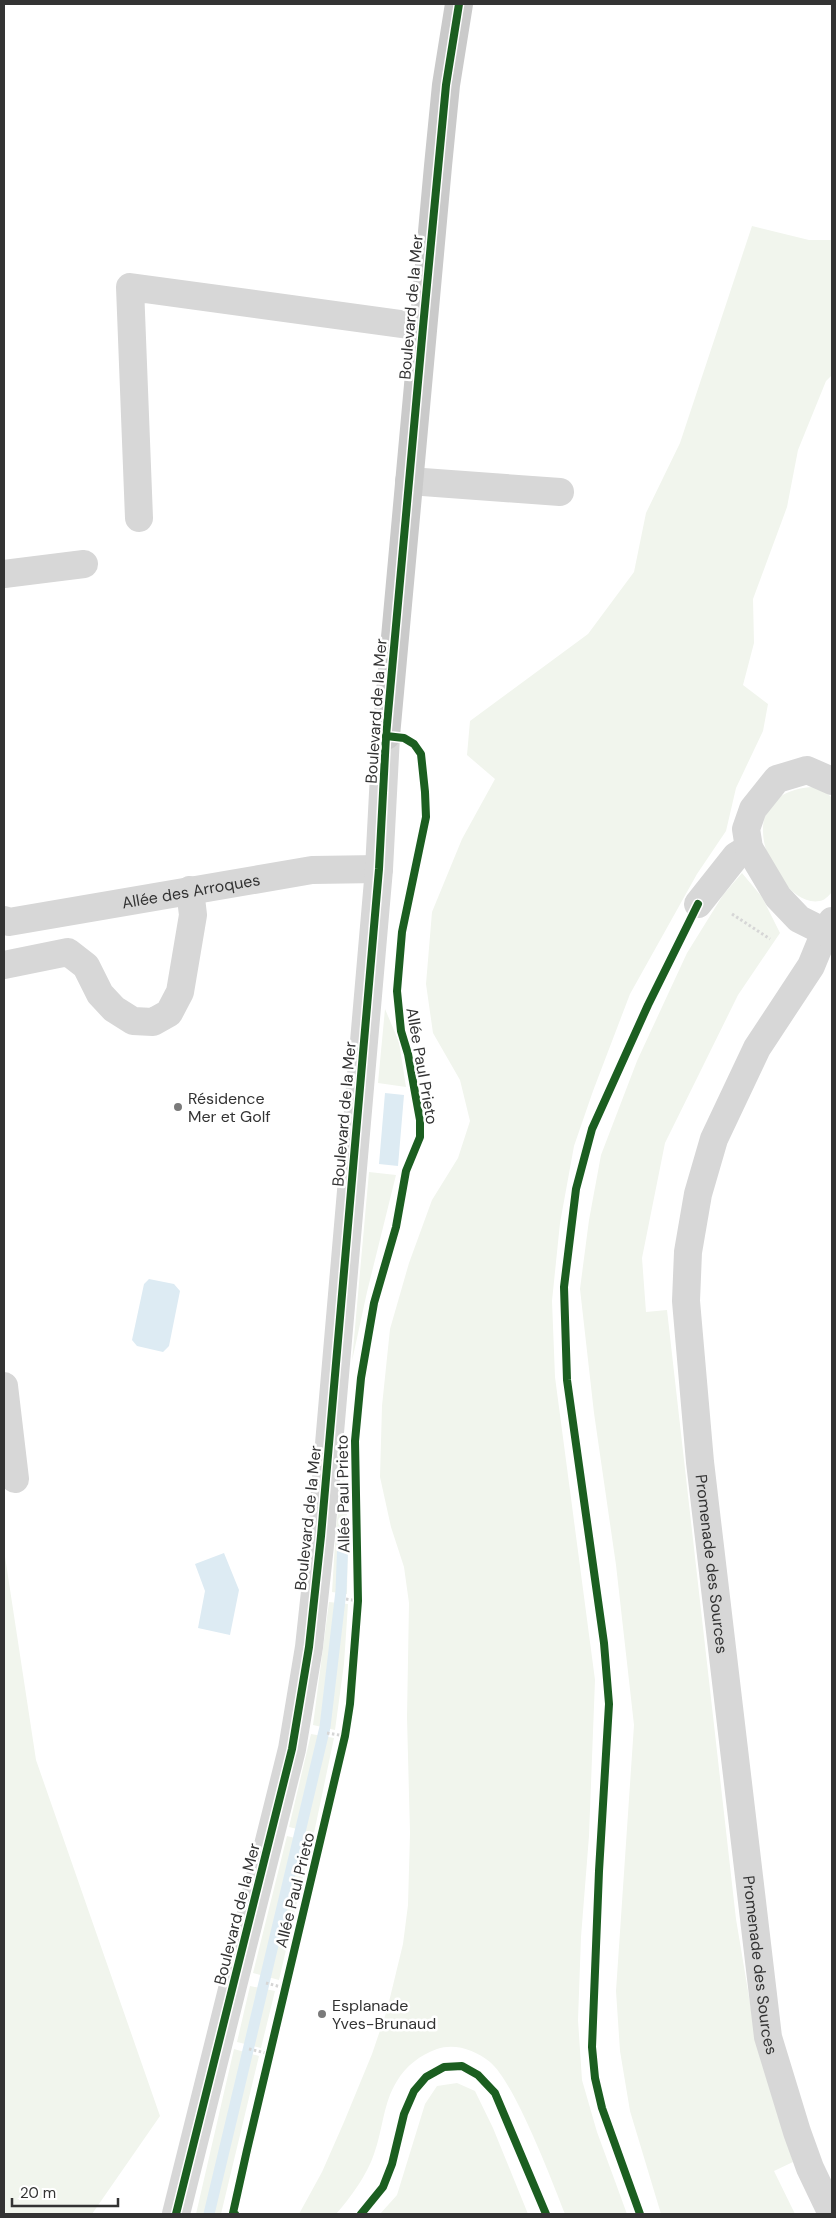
<svg xmlns="http://www.w3.org/2000/svg" width="836" height="2218" viewBox="0 0 836 2218" font-family="'DM Sans',sans-serif">
<style>
.green{fill:#f1f5ed}
.water{fill:#ddebf3}
.lines{fill:none;stroke-linecap:round;stroke-linejoin:round}
.stream{stroke:#ddebf3;stroke-width:11}
.path{stroke:#d6d6d6;stroke-width:3;stroke-dasharray:2.5 2.5;stroke-linecap:butt}
.minor{stroke:#d7d7d7;stroke-width:28}
.major{stroke:#cacaca;stroke-width:28}
.cycleway-casing{stroke:#fff;stroke-width:11}
.cycleway{stroke:#1b5e20;stroke-width:8}
.poi-dot{fill:#7a7a7a;stroke:#fff;stroke-width:2}
.labels{text-anchor:middle;dominant-baseline:central;stroke-width:5;stroke-linejoin:round;paint-order:stroke}
.street-label{font-size:16px;fill:#333;stroke:#fff}
.poi-label{font-size:16px;fill:#333;stroke:#fff;text-anchor:start}
</style>
<rect width="100%" height="100%" fill="#fff"/>
<path class="green" d="M752,226L809,240H832V375L826,381L798,450L787,507L753,599L754,643L743,685L768,704L763,731L736,788L726,831L697,874L630,994L593,1091L574,1146L560,1223L552,1301L555,1377L595,1680L589,1836L581,1937L578,2020L582,2080L597,2132L627,2214H565C552,2181 515,2083 490,2062C475,2050 455,2043 437,2049C420,2055 406,2066 397,2081C383,2103 383,2130 374,2154C367,2175 351,2197 336,2214H299L322,2172L344,2122L372,2054L387,2010L403,1944L408,1905L410,1833L407,1717L409,1603L404,1567L391,1527L380,1477L382,1406L390,1329L409,1263L432,1200L458,1158L470,1121L460,1080L433,1033L426,984L432,912L462,839L495,779L467,755L470,721L588,634L634,572L646,513L680,443Z
M813,787L827,793L832,798V892C830,894 826,899 823,900C783,916 716,793 813,787Z
M742,873L762,897L780,933L738,995L665,1143L642,1258L646,1312L667,1310L736,1919L755,2033L793,2162L774,2171L795,2214H661L630,2111L620,2051L616,1991L634,1725L616,1565L594,1413L580,1289L589,1220L601,1155L637,1061L687,953L723,895Z
M385,1009L399,1042L406,1087L378,1083Z
M369,1172L396,1175L367,1292L352,1361Z
M344,1470L348,1532L347,1594L332,1592L336,1527Z
M4,1550L36,1760L160,2116L92,2214H4Z
M329,1602L348,1604L344,1664L335,1730L313,1725Z
M311,1734L334,1738L314,1833L289,1827Z
M287,1836L311,1842L279,1980L253,1973Z
M250,1986L275,1991L261,2048L237,2042Z
M234,2049L259,2056L221,2214H196Z
M457,2083L475,2091L493,2128L528,2214H380L397,2195L425,2104L437,2086Z"/>
<path class="water" d="M385,1093L404,1095L398,1166L379,1164Z
M149,1279L174,1284L180,1291L169,1346L163,1352L137,1346L132,1340L144,1284Z
M224,1553L239,1590L230,1635L198,1628L205,1591L195,1564Z"/>
<g class="lines">
<path class="stream" d="M209,2214L325,1727L341,1591L343,1538"/>
<path class="path" d="M732,914L770,939
M346,1599L358,1601
M327,1733L345,1736
M303,1836L321,1840
M266,1983L285,1988
M249,2049L270,2054"/>
<g class="minor">
<path d="M409,481L560,492"/>
<path d="M139,518L130,287L423,327"/>
<path d="M4,574L84,564"/>
<path d="M698,904L736,856L749,848"/>
<path id="s1" d="M4,920L9,922L312,870L379,869"/>
<path id="s2" d="M832,921L825,932L811,966L757,1048L714,1139L698,1194L688,1252L686,1301L700,1462L768,2037L797,2132L810,2168L832,2214"/>
<path d="M825,932L799,919L778,897L749,848L746,829L753,809L777,779L807,770L832,781"/>
<path d="M4,965L68,952L86,966L100,994L114,1009L133,1021L153,1022L169,1013L180,992L193,915L190,890"/>
<path d="M4,1386L15,1479"/>
<path d="M176,2214L292,1749L309,1647L321,1536L379,869L386,736"/>
</g>
<path class="major" d="M386,736L438,166L446,85L459,4"/>
<g class="cycleway-casing">
<path id="cycleway" d="M176,2214L292,1749L309,1647L321,1536L379,869L386,736L423,327L446,85L459,4
M235,2214L233,2213L247,2150L345,1736L350,1704L358,1601L355,1441L361,1378L374,1303L396,1227L406,1171L420,1137V1120L408,1054L401,1031L397,991L402,932L426,817L425,792L421,754L414,744L404,738L386,736
M361,2214L383,2187L392,2164L404,2114L414,2091L426,2077L444,2067L462,2066L478,2075L495,2093L546,2214
M640,2214L602,2108L595,2078L592,2047L599,1871L609,1704L604,1643L567,1380L564,1287L576,1189L592,1129L648,1005L698,904"/>
</g>
<use href="#cycleway" class="cycleway"/>
</g>
<g class="poi-dot">
<circle cx="178" cy="1107" r="5"/>
<circle cx="322" cy="2014" r="5"/>
</g>
<g class="labels">
<g class="street-label">
<text transform="translate(411 307) rotate(-85)">Boulevard de la Mer</text>
<text transform="translate(376 711) rotate(-86)">Boulevard de la Mer</text>
<text stroke="none"><textPath href="#s1" startOffset="190">Allée des Arroques</textPath></text>
<text transform="translate(422 1066) rotate(80)">Allée Paul Prieto</text>
<text transform="translate(344 1114) rotate(-85)">Boulevard de la Mer</text>
<text transform="translate(343 1494) rotate(-91)">Allée Paul Prieto</text>
<text transform="translate(308 1518) rotate(-84)">Boulevard de la Mer</text>
<text stroke="none"><textPath href="#s2" startOffset="678">Promenade des Sources</textPath></text>
<text transform="translate(295 1890) rotate(-76)">Allée Paul Prieto</text>
<text transform="translate(237 1914) rotate(-76)">Boulevard de la Mer</text>
<text stroke="none"><textPath href="#s2" startOffset="1082">Promenade des Sources</textPath></text>
</g>
<g class="poi-label">
<text x="188" y="1098">Résidence<tspan x="188" dy="18">Mer et Golf</tspan></text>
<text x="332" y="2005">Esplanade<tspan x="332" dy="18">Yves-Brunaud</tspan></text>
</g>
</g>
<rect width="836" height="2218" fill="none" stroke="#333333" stroke-width="10"/>
<path d="M12 2198v8h106v-8" fill="none" stroke="#333333" stroke-width="2.5"/>
<text x="20" y="2198" font-size="15" fill="#333333" stroke="#ffffff" stroke-width="4" paint-order="stroke">20 m</text>
</svg>
